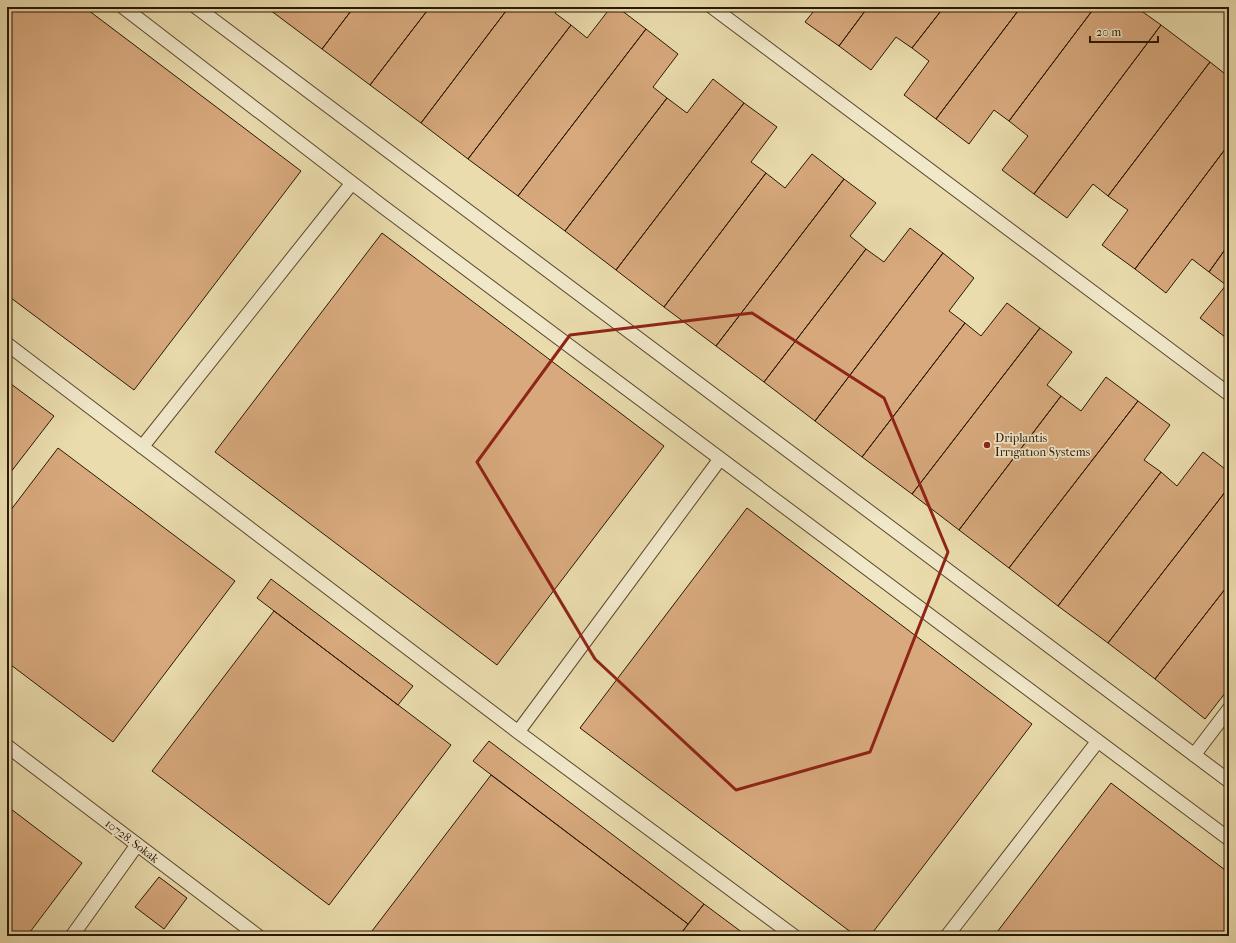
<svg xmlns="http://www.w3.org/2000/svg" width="1236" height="943" viewBox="0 0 1236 943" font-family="'IM FELL French Canon',serif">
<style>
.building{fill:#d7a97d;stroke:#2b1703}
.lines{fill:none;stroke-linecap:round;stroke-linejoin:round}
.lane-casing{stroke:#5b482e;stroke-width:15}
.lane{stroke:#f1e8ca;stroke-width:13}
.marked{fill:none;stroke:#8f2418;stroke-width:3;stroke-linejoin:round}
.poi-dot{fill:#8f2418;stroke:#f1e8ca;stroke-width:1.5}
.labels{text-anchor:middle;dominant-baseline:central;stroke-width:3.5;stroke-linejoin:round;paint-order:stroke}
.poi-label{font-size:12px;fill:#2b1703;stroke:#f1e8ca;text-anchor:start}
.street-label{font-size:12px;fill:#2b1703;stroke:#f1e8ca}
</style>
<rect width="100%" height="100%" fill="#eadcad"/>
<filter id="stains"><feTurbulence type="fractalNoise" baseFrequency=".005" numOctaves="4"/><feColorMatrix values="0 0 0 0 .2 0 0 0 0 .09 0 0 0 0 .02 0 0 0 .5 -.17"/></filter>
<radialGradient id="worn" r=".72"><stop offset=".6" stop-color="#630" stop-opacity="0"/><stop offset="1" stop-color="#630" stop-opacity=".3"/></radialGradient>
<path class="building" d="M7,7H84L301,171L134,390L7,295Z
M272,7H354L322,49L270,10Z
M354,7H430L370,85L322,49Z
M430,7H509L421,123L370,85Z
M509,7H559L555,13L571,25L468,159L421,123Z
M611,7H617L646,29L518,196L468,159L571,25L587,38Z
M817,7H868L839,46L805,22Z
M868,7H944L912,48L896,37L871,70L839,46Z
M944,7H1021L936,119L904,95L929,61L912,48Z
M1021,7H1095L1009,121L994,110L969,144L936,119Z
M1095,7H1136L1161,25L1034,194L1002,170L1028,136L1009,121Z
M1161,25L1210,62L1108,196L1093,184L1067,218L1034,194Z
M646,29L678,54L653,87L667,98L565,231L518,196Z
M1210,62L1229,77V144L1135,269L1102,245L1128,210L1108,196Z
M713,79L744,103L616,270L565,231L667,98L687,113Z
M744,103L777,127L751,162L766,173L664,307L616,270Z
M1229,144V244L1209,272L1192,259L1166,293L1135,269Z
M812,154L844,179L716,346L664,307L766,173L785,188Z
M844,179L876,203L850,236L866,249L764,382L716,346Z
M910,228L943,253L815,421L764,382L866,249L884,262Z
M382,233L664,446L497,665L215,452Z
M1229,244V340L1200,318L1226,285L1209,272Z
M943,253L974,278L949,311L965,323L862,457L815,421Z
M1007,303L1040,328L912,494L862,457L965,323L981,336Z
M1040,328L1072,352L1047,385L1061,396L959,530L912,494Z
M1106,377L1138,401L1009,568L959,530L1061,396L1081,411Z
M7,381L54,416L7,477Z
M1138,401L1170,425L1144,460L1161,472L1058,606L1009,568Z
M58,448L235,581L113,742L7,662V515Z
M1203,452L1229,472V487L1108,643L1058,606L1161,472L1177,486Z
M1229,487V584L1155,679L1108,643Z
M747,508L1032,724L870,936H856L580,728Z
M271,579L413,686L398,705L257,598Z
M1229,584V688L1205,719L1155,679Z
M274,611L451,745L329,905L152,771Z
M489,741L704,904L688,924L473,761Z
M491,775L688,924L679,936L369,935Z
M1111,783L1229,873V936H994Z
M7,806L82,863L27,936H7Z
M159,877L187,898L164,929L135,907Z
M704,904L747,936H679Z"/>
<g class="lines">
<g class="lane-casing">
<path id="lane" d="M123,7L382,206L1229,839
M196,7L1229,781
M712,7L1229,394
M7,344L518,732L794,936
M142,447L352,183
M518,732L720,459
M7,746L258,936
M1194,755L1229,709
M72,936L137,845
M947,936L1098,741"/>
</g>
<use href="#lane" class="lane"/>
</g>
<path class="marked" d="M752,313L884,398L948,552L870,752L736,790L595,659L477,462L570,335Z"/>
<circle class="poi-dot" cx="987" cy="445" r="4"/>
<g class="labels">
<g class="poi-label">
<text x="995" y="438">Driplantis<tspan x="995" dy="14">Irrıgatıon Systems</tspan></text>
</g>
<g class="street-label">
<text transform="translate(132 841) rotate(37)">10728. Sokak</text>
</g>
</g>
<rect width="1236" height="943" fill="none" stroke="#eadcad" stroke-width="24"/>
<rect x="8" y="8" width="1220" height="927" fill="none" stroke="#2b1703" stroke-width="2"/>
<rect x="12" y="12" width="1212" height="919" fill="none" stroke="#2b1703"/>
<path d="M1090 36v6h68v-6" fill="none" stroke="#2b1703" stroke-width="2"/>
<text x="1096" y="36" font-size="12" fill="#2b1703" stroke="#f1e8ca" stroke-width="3" paint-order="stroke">20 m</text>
<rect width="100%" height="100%" filter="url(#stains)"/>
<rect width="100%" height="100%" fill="url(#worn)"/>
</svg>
